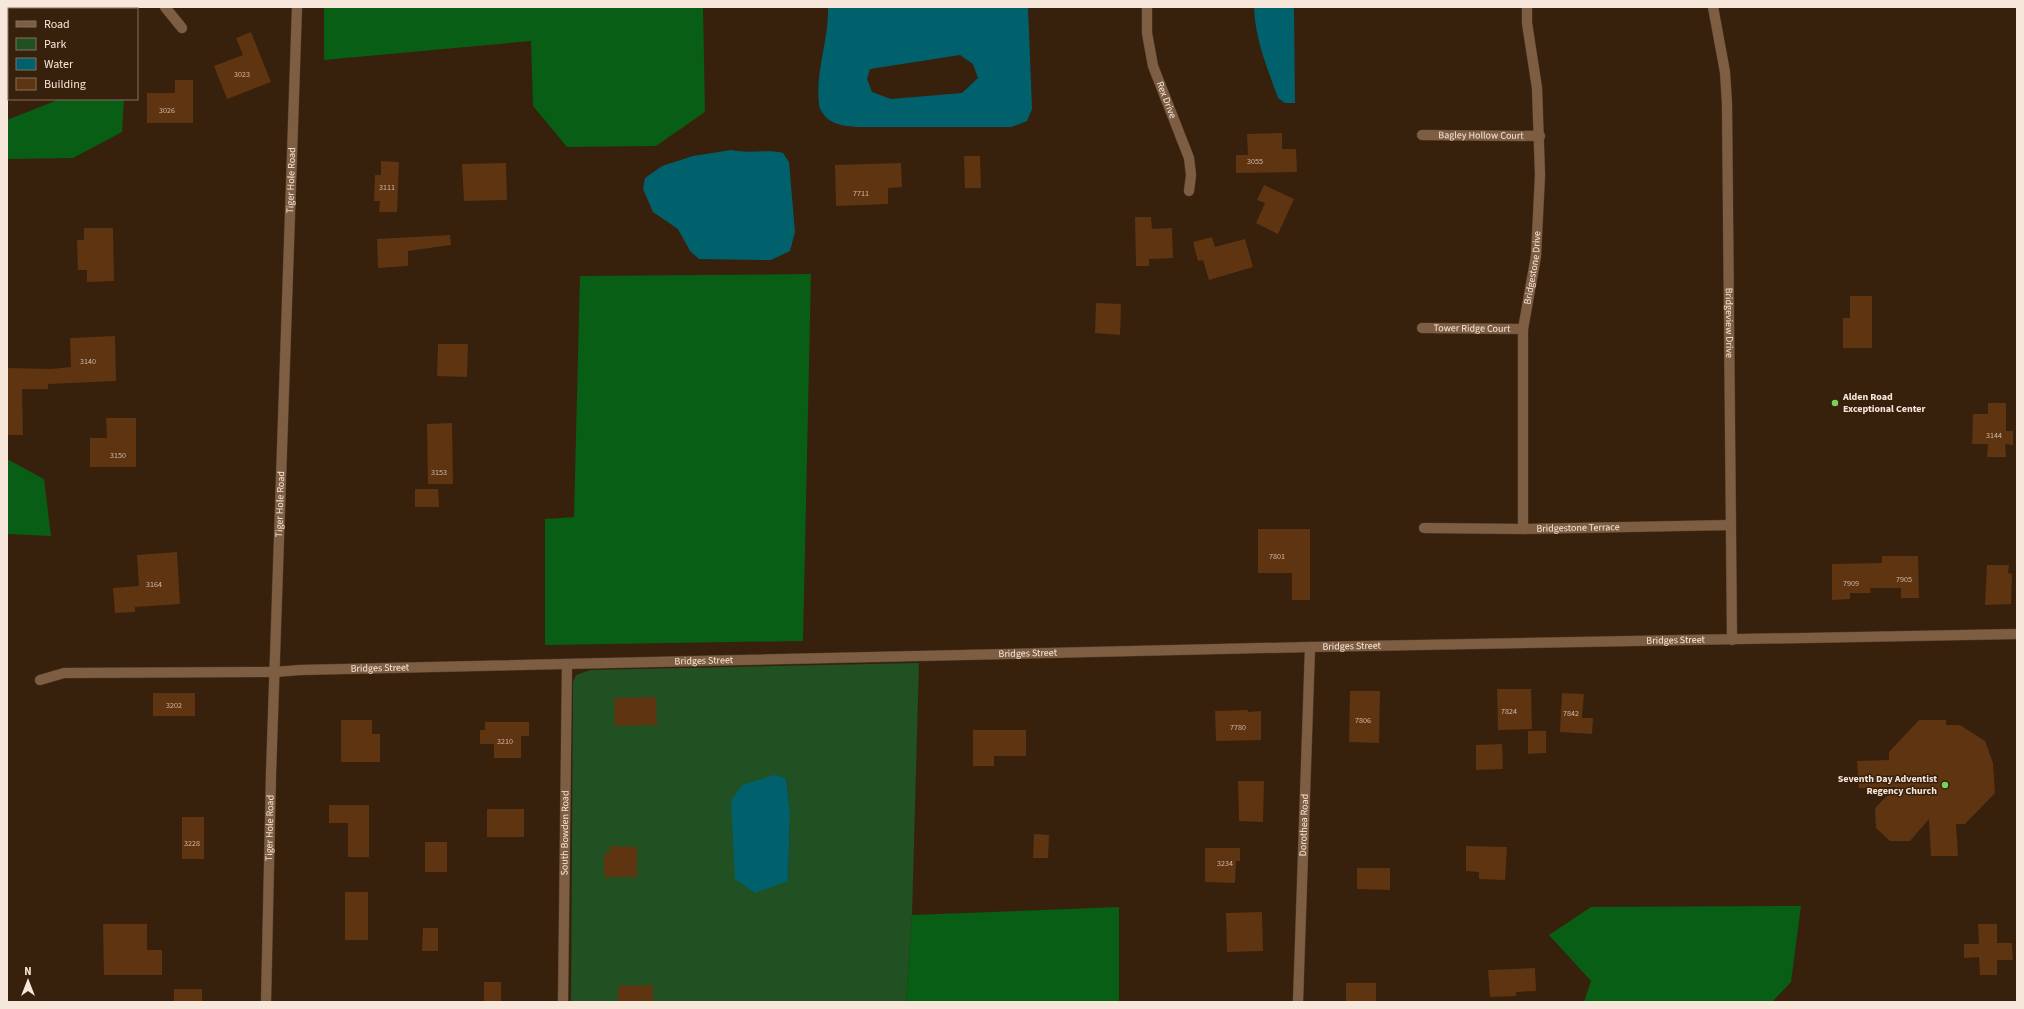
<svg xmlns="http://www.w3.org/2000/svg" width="2024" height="1009" viewBox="0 0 2024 1009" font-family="'Source Sans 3',sans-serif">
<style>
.green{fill:#215023;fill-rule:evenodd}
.forest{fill:#085e15}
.water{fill:#00616c;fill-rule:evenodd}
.building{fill:#5f3411}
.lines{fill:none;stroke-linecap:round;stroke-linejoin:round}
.minor-casing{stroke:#523c29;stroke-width:11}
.minor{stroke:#7e5e43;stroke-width:10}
.poi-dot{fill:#78d158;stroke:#37200c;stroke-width:1.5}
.labels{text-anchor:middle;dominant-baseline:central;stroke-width:3;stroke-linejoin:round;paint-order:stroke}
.number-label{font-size:8px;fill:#d1baa8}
.street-label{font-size:10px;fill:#f7e7db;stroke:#37200c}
.poi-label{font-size:10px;font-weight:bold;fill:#f7e7db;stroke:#37200c;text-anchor:start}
</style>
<rect width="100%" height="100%" fill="#37200c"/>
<path class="green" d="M919,663L912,915L906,1002H571L573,682L576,675L590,670ZM786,778L790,813L788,881Z"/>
<path class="forest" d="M324,7H703L705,112L656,146L567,147L533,106L531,41L324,60Z
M60,99H124L122,132L73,158L7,159V120Z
M811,274L803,641L545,645V519L574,517L580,276Z
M7,459L44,479L51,536L7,534Z
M1801,906L1791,982L1772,1002H1584L1591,981L1549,935L1591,907Z
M1119,907V1002H906L912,915Z"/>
<path class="water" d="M828,7H1028L1032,109L1027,121L1011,127H858C847,126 837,126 828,119C825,117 819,109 819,104C815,72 829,40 828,7ZM960,55L973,64L978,78L962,93L891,99L872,92L867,79L870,69Z
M1254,7H1294L1295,103H1285L1278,98C1267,67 1255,39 1254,7Z
M731,150C748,154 766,149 783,153L789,162L795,232L790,251L771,260L699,259L690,251L678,229L653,212L643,189L645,178L662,166L693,156Z
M774,775L786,778L790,813L788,881L755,893L735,879L731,801L742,785Z"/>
<path class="building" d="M251,32L271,82L227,99L214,66L243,55L236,38Z
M175,80H193V123H147V93H175Z
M1282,133V149H1296L1297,172L1236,173V155H1248L1247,134Z
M964,156H980L981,188H965Z
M381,161L399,162L397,212H379L380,201H374L375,175H381Z
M506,163L507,200L464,201L462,164Z
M901,163L902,187L888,188V204L836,206L835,165Z
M1264,185L1294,199L1278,234L1256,223L1265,203L1257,200Z
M1135,217H1151L1152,229L1172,228L1173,258L1149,259V266H1136Z
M84,228H113L114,281L87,282V270H78L77,240H84Z
M450,235L451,245L408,251V266L378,268L377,239Z
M1212,237L1215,247L1245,239L1253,267L1209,280L1203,260L1198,261L1193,242Z
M1850,296H1872V348H1843V318H1850Z
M1096,303L1121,304L1120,335L1095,333Z
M115,336L116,381L48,384V389H22L23,435H7V368L51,369L71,367L70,338Z
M438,344H468L467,377L437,376Z
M1988,403H2006V431H2013V445L2005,444L2006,457H1987L1988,444H1972L1973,414H1988Z
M106,418H136V467H90V438H107Z
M452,423L453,484H428L427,424Z
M415,489H438L439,507H415Z
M1258,529H1310V600H1292V573H1258Z
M177,552L180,604L135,607V612L115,613L113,588L139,586L137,555Z
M1882,556H1918L1919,598H1901V588H1870L1871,593H1850V599L1832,600V564L1882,563Z
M1987,565H2009L2008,573L2012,574L2011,604L1985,605Z
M1497,689H1531L1532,729L1498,730Z
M1350,691H1380L1379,743L1349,742Z
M153,693H195V716H153Z
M1562,693L1584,694L1582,718H1593L1592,734L1560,732Z
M656,697L657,725L615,726L614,698Z
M1248,710V712L1261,711V740L1216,741L1215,711Z
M341,720H372V734H380V762H341Z
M1919,720H1946V725H1960L1985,741L1993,763L1995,793L1965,824H1956L1958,856H1931L1929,819L1910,841H1890L1876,828L1875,808L1896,787L1859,788L1857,761L1889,760V752Z
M485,722H529V736H521V758H494V744H480V730H485Z
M973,730H1026V756H994V766H973Z
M1528,731H1546V753L1528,754Z
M1502,744L1503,769L1476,770V745Z
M1238,781H1264L1263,822L1239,821Z
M329,805H369V857H348V823H329Z
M487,809H524V837H487Z
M182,817H204V859H182Z
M1034,834L1049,835L1048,858H1033Z
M425,842H447V872H425Z
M610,846L637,847V877H604V853H610Z
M1466,846L1507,847L1505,880L1479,879V872L1466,871Z
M1205,848H1240V861H1236L1235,883L1205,882Z
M1357,868H1390V890L1357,889Z
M345,892H368V940H345Z
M1262,912L1263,951L1227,952L1226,913Z
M103,924H147V950H162V975H104Z
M1978,924H1997V943H2012L2013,960H1997V975H1980L1979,957L1964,958V944H1979Z
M423,928H438V951H422Z
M1535,968L1536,991L1516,992V996L1490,997L1488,970Z
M484,982H501V1002H484Z
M1346,983H1376V1002H1346Z
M653,985V1002H618V986Z
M174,989H202V1002H174Z"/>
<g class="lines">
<g class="minor-casing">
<g id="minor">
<path d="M165,7L182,28"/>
<path id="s1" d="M1147,7V33L1153,66L1189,158L1191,175L1189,191"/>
<path id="s2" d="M1713,7L1725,72L1727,104L1732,640"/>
<path d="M54,9L59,7"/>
<path d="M7,24H9"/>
<path id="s3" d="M1422,135L1540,136"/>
<path id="s4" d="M1422,328L1523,329"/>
<path id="s5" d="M1424,528L1523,529L1731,525"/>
<path id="s6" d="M1523,529V329L1536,256L1540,175L1537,88L1527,23V7"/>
<path id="s7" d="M40,680L64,673L275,672L300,670L1310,647L2017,634"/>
<path id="s8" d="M266,1002L271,774L297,7"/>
<path id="s9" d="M563,1002L567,664"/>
<path id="s10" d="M1298,1002L1310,647"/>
</g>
</g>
<use href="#minor" class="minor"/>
</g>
<g class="poi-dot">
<circle cx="1835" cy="403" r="4"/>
<circle cx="1945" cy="785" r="4"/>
</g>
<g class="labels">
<g class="number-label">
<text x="242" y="74">3023</text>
<text x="167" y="110">3026</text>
<text x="1255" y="161">3055</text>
<text x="387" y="187">3111</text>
<text x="861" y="193">7711</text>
<text x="88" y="361">3140</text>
<text x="1994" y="435">3144</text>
<text x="118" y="455">3150</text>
<text x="439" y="472">3153</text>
<text x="1277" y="556">7801</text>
<text x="1904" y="579">7905</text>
<text x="1851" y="583">7909</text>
<text x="154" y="584">3164</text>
<text x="174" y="705">3202</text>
<text x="1509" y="711">7824</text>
<text x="1571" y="713">7842</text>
<text x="1363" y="720">7806</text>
<text x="1238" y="727">7780</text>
<text x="505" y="741">3210</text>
<text x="192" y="843">3228</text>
<text x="1225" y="863">3234</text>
</g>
<g class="street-label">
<text stroke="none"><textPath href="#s1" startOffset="96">Rex Drive</textPath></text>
<text stroke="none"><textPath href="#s3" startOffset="59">Bagley Hollow Court</textPath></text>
<text stroke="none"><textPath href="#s8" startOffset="822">Tiger Hole Road</textPath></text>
<text stroke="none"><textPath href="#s6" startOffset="262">Bridgestone Drive</textPath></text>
<text stroke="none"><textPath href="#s2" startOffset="317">Bridgeview Drive</textPath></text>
<text stroke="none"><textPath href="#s4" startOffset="50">Tower Ridge Court</textPath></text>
<text stroke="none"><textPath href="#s8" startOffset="498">Tiger Hole Road</textPath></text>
<text stroke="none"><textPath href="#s5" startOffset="154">Bridgestone Terrace</textPath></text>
<text stroke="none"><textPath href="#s7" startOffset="1637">Bridges Street</textPath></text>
<text stroke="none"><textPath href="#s7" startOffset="1313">Bridges Street</textPath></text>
<text stroke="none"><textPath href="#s7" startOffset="989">Bridges Street</textPath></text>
<text stroke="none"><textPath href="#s7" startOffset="665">Bridges Street</textPath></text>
<text stroke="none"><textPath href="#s7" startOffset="341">Bridges Street</textPath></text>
<text stroke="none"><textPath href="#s10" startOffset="177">Dorothea Road</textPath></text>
<text stroke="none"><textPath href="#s8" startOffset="174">Tiger Hole Road</textPath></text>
<text stroke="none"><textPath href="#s9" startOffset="169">South Bowden Road</textPath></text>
</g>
<g class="poi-label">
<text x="1843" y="397">Alden Road<tspan x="1843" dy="12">Exceptional Center</tspan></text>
<text x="1937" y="779" text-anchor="end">Seventh Day Adventist<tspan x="1937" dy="12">Regency Church</tspan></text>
</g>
</g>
<rect width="2024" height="1009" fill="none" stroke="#f7e7db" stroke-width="16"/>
<rect x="8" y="8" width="130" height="92" fill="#37200c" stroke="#84705f"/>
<rect x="16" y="21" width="20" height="6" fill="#7e5e43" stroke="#84705f"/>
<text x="44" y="28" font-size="12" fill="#f7e7db">Road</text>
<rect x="16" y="38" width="20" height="12" fill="#215023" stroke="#84705f"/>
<text x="44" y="48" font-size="12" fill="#f7e7db">Park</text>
<rect x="16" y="58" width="20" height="12" fill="#00616c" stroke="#84705f"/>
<text x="44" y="68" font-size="12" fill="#f7e7db">Water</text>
<rect x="16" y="78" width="20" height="12" fill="#5f3411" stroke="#84705f"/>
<text x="44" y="88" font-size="12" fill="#f7e7db">Building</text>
<g transform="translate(28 981)" stroke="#37200c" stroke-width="3" paint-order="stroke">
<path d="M0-3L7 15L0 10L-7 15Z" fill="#f7e7db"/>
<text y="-6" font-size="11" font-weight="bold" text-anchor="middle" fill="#f7e7db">N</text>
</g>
</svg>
